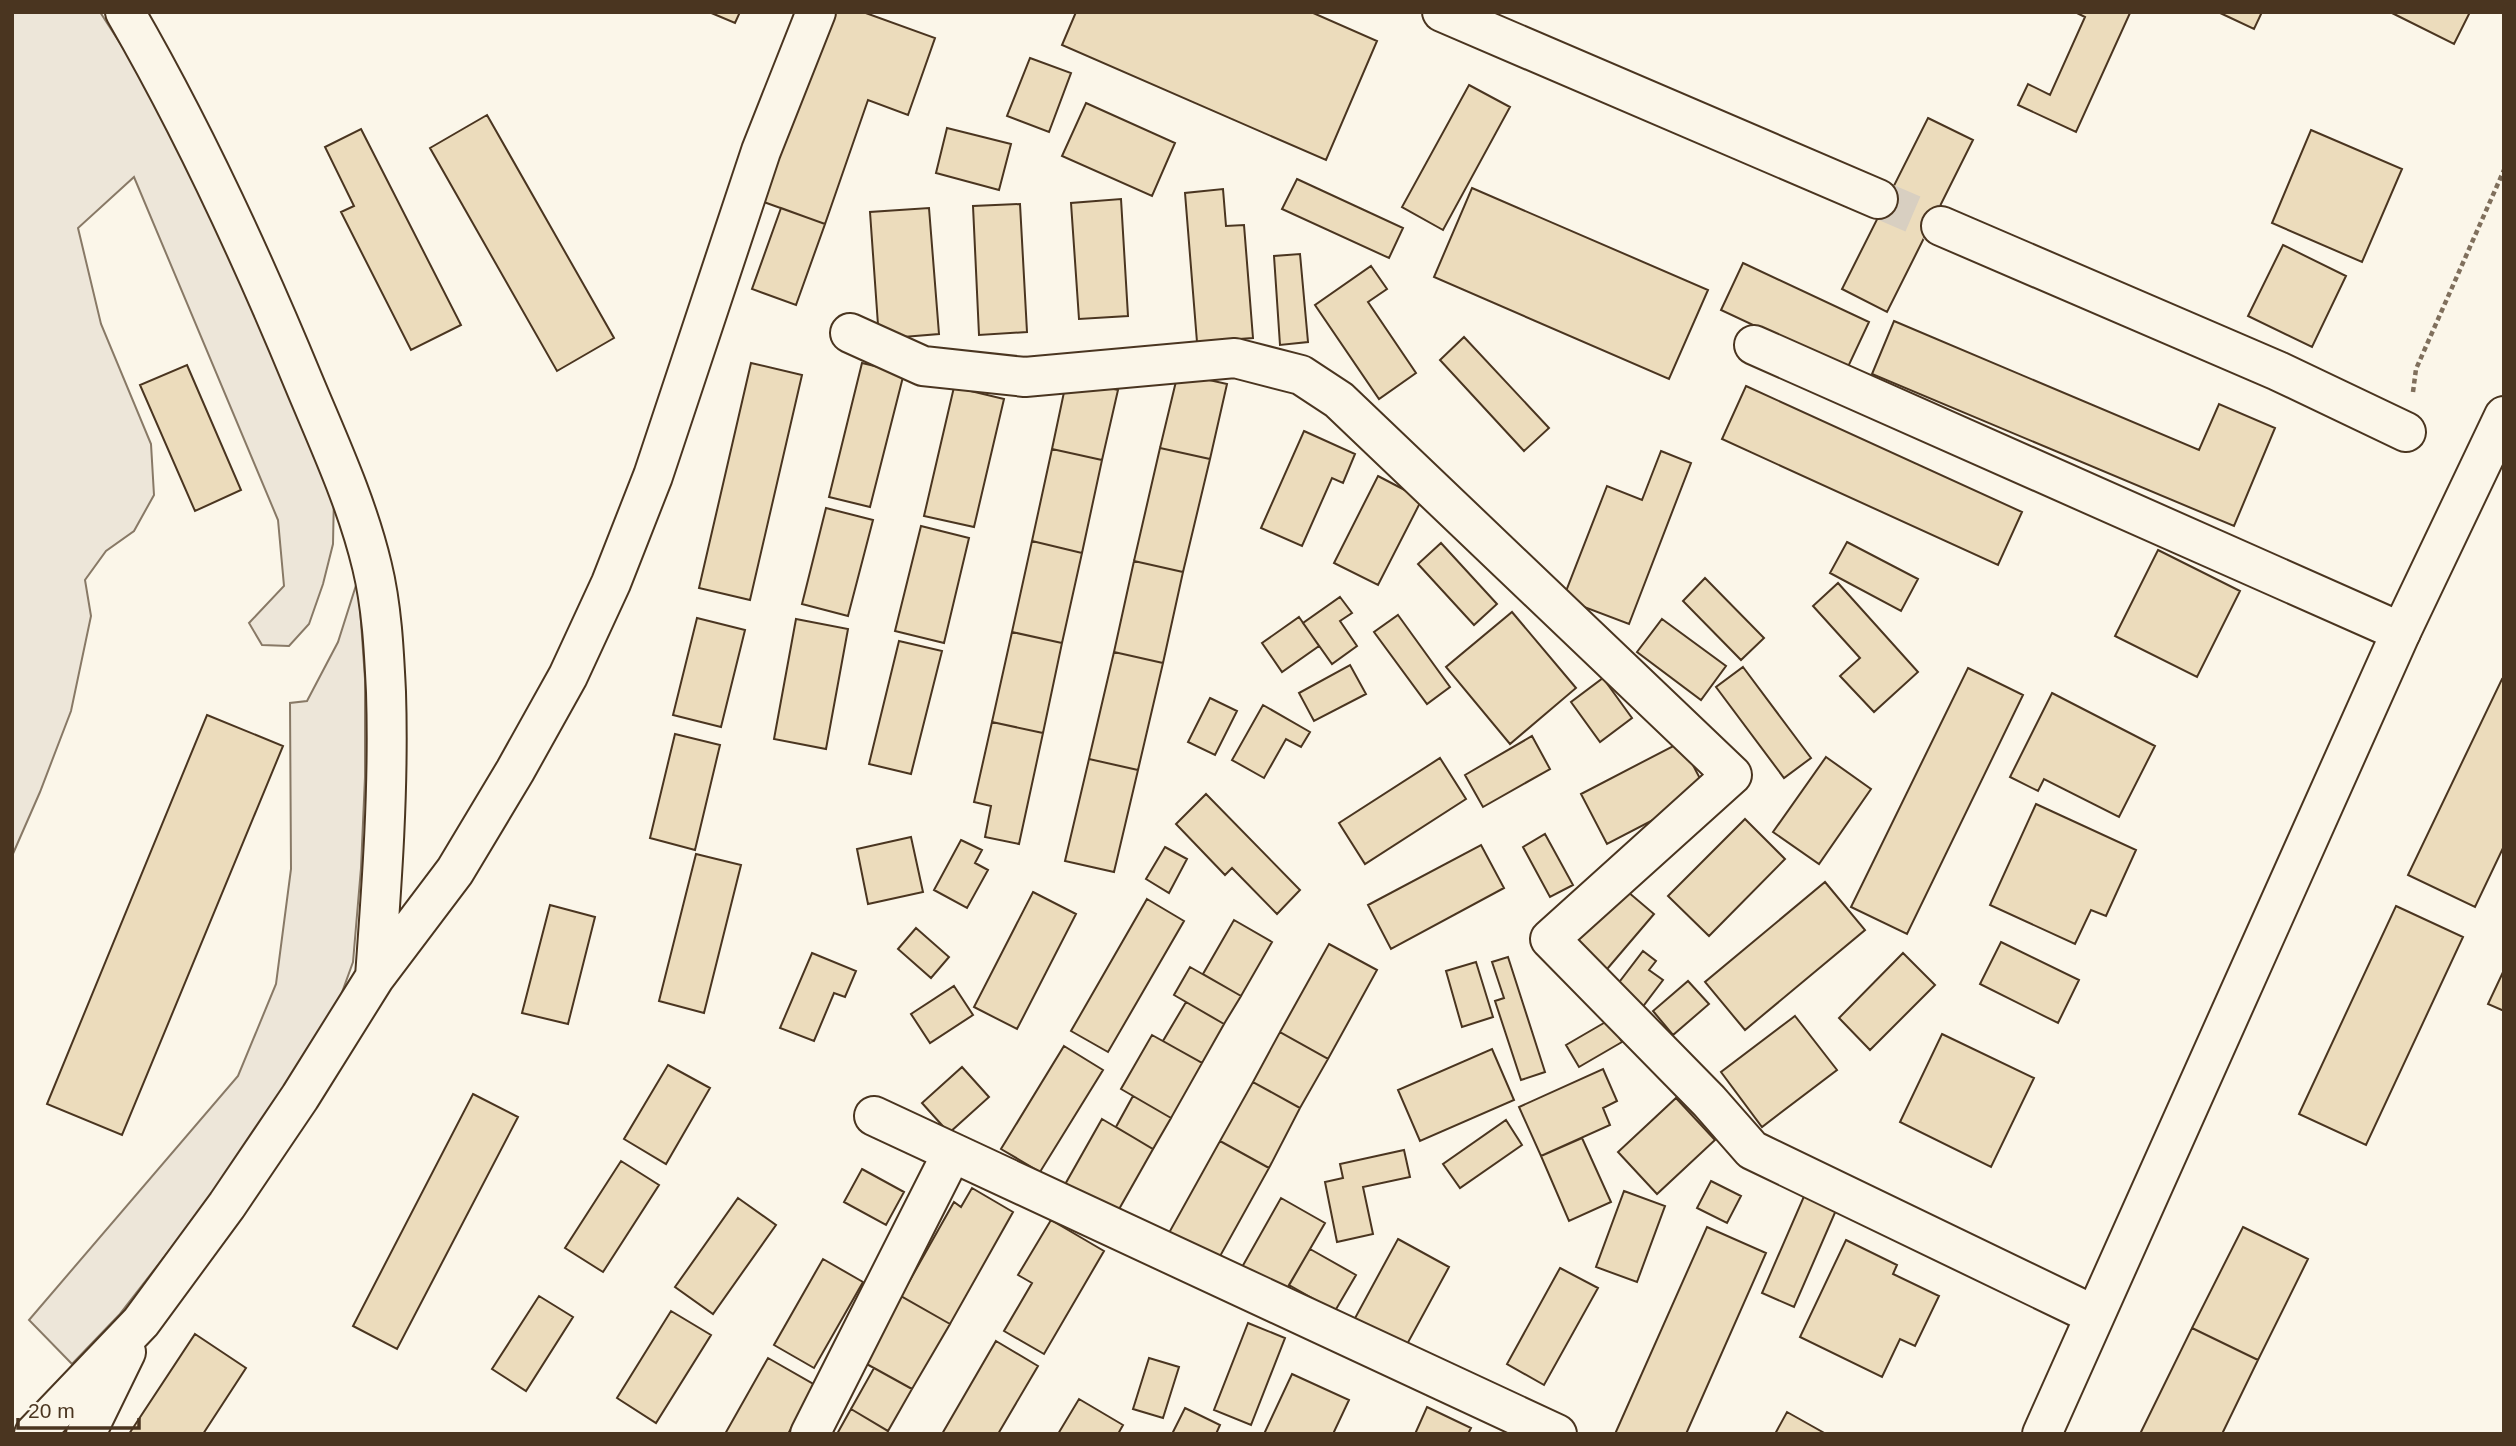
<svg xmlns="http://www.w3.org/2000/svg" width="2516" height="1446" viewBox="0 0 2516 1446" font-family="Arial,sans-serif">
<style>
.green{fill:#ede6d9;stroke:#887966;stroke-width:2}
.building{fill:#ecdcbc;stroke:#4a3520;stroke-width:2}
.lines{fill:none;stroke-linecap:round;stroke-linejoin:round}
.minor-tunnel{stroke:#d8cfc1;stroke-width:38;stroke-dasharray:38 19;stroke-linecap:butt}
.minor-casing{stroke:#4a3520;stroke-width:42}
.major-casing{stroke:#4a3520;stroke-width:42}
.path{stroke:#7f6f5c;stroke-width:4.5;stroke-dasharray:5 3.5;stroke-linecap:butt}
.minor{stroke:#fbf6e9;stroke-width:38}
.major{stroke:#fbf6e9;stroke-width:38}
</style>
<rect width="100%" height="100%" fill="#fbf6e9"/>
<path class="green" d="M12,12H100L127,54L160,114L250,285L334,494L333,544L323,584L309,624L289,646L262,645L249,623L284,586L278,520L134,177L78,228L101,324L151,444L154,495L134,531L106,551L85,580L91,616L71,711L40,792L12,856Z
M358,579L365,679V777L361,868L353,962L332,1020L207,1202L119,1315L72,1364L29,1320L238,1076L276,984L291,869L290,703L307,701L338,642Z"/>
<path class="building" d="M709,12H740L735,23Z
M827,12H863L935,38L908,115L868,100L825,224L761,201Z
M1076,12H1311L1377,41L1326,160L1062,45Z
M2075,12L2130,13L2076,132L2018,105L2028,84L2050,95L2085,17Z
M2218,12H2262L2254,29Z
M2390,12H2470L2454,44Z
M1030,58L1071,73L1049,132L1007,116Z
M1469,85L1510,107L1443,230L1402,207Z
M1086,103L1175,143L1152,196L1062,156Z
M487,115L614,338L557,371L430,148Z
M1928,118L1973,140L1887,312L1842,289Z
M947,128L1011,144L999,190L936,173Z
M361,129L461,325L411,350L341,212L354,206L325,147Z
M2311,130L2402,169L2362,262L2272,223Z
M1297,179L1403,228L1389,258L1282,209Z
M1472,188L1708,290L1669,379L1434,277Z
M1223,189L1226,226L1244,225L1253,338L1197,342L1185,193Z
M1121,199L1128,316L1079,319L1071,203Z
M1020,204L1027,332L979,335L973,206Z
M781,208L825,224L796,305L752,289Z
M929,208L939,334L879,339L870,212Z
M2283,245L2346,276L2312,347L2248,316Z
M1300,254L1308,342L1280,345L1274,256Z
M1743,263L1869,322L1847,369L1721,310Z
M1371,266L1387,289L1368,302L1416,373L1379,399L1315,305Z
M1894,321L2199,450L2219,404L2275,428L2234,526L1872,374Z
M1464,337L1549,428L1524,451L1440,360Z
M751,363L802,375L750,600L699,588Z
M862,363L904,373L870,507L829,497Z
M187,365L241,490L195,511L140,385Z
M1178,373L1227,384L1210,459L1160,448Z
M1067,378L1118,390L1102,460L1052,449Z
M1746,386L2022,512L1998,565L1722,439Z
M954,387L1004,399L974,527L924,516Z
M1304,431L1355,454L1343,483L1332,478L1302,546L1261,528Z
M1160,448L1210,459L1183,572L1134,561Z
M1052,449L1102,460L1082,553L1032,541Z
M1661,451L1691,463L1629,624L1563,599L1607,486L1642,500Z
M1378,476L1422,499L1378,585L1334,563Z
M826,508L873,520L848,616L802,604Z
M921,526L969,538L944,643L895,631Z
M1032,541L1082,553L1062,643L1012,632Z
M1847,542L1918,579L1901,611L1830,573Z
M1441,543L1497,604L1474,625L1418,564Z
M2158,550L2240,591L2197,677L2115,636Z
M1134,561L1183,572L1163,663L1114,652Z
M1705,578L1764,638L1741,660L1683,601Z
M1838,583L1918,672L1874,712L1840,676L1860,658L1813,606Z
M1340,597L1352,613L1340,621L1357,646L1332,664L1303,623Z
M1512,612L1576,688L1510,744L1446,667Z
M1398,615L1450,687L1427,704L1374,632Z
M1299,617L1319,646L1282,672L1262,643Z
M697,618L745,630L721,727L673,715Z
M796,619L848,629L826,749L774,739Z
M1662,619L1726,666L1701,700L1637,652Z
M1012,632L1062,643L1043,733L992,722Z
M899,641L942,651L911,774L869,764Z
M1114,652L1163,663L1138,770L1089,759Z
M1350,665L1366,694L1314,721L1299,693Z
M1743,667L1811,758L1784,778L1716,687Z
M1968,668L2023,695L1907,934L1851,907Z
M1603,678L1632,718L1600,742L1571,702Z
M2502,679L2504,680V846L2475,907L2408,875Z
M2052,693L2155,746L2119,817L2044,779L2038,791L2010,777Z
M1210,698L1237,711L1215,755L1188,742Z
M1263,705L1310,732L1301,747L1286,739L1264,778L1232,760Z
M207,715L283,746L122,1135L47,1104Z
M992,722L1043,733L1019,844L985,837L991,806L974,802Z
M675,734L720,745L695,850L650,838Z
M1532,736L1550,769L1483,807L1465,775Z
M1681,742L1707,792L1607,844L1581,794Z
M1826,757L1871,789L1819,864L1773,832Z
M1440,758L1466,799L1365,864L1339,823Z
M1089,759L1138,770L1114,872L1065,861Z
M1206,794L1300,890L1277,914L1232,868L1225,875L1176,824Z
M2036,804L2136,850L2106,916L2091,910L2075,944L1990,905Z
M1745,819L1785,859L1709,936L1668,896Z
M1545,834L1573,885L1550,897L1523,847Z
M911,837L923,892L868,904L857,849Z
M961,840L982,850L975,863L988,870L967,908L934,890Z
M1481,845L1504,888L1391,949L1368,905Z
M1165,847L1187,859L1169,893L1146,879Z
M696,854L741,865L704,1013L659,1001Z
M1825,882L1865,930L1745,1030L1705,982Z
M1621,886L1654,914L1602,975L1569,946Z
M1033,892L1076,914L1017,1029L974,1007Z
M1147,899L1184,921L1108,1052L1071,1031Z
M550,905L595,917L568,1024L522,1013Z
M2396,906L2463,937L2366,1145L2299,1114Z
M1234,920L1272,942L1241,996L1203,974Z
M916,928L949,957L931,978L898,949Z
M2001,942L2079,980L2058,1023L1980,984Z
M1329,944L1377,970L1328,1059L1280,1032Z
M1643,951L1656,961L1649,970L1663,980L1641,1009L1614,989Z
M812,953L856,971L845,997L834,993L814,1041L780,1028Z
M1903,953L1935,985L1870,1050L1839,1018Z
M1508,957L1545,1072L1521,1080L1495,1001L1504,998L1492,962Z
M1476,962L1493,1017L1462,1027L1446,971Z
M1190,967L1241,996L1224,1024L1174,995Z
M2504,970V1011L2488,1004Z
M1688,981L1709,1004L1673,1035L1653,1011Z
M954,986L973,1015L930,1043L911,1014Z
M1186,1002L1224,1024L1202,1063L1163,1041Z
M1795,1016L1837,1070L1762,1127L1721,1072Z
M1609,1020L1622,1042L1579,1067L1566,1045Z
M1280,1032L1328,1059L1300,1108L1253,1082Z
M1942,1034L2034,1078L1991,1167L1900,1122Z
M1152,1035L1202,1063L1171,1118L1121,1089Z
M1064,1046L1103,1070L1040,1172L1001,1149Z
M1492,1049L1514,1100L1420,1141L1398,1090Z
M668,1065L710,1088L666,1164L624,1139Z
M962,1067L989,1097L949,1133L922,1103Z
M1603,1069L1617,1101L1603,1108L1610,1125L1541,1156L1519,1107Z
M1253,1082L1300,1108L1269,1168L1220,1141Z
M473,1094L518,1117L397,1349L353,1326Z
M1133,1096L1171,1118L1153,1149L1116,1127Z
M1676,1098L1715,1140L1657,1194L1618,1152Z
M1102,1119L1153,1149L1114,1218L1063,1188Z
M1506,1120L1522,1145L1460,1188L1443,1164Z
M1582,1138L1611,1202L1569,1221L1541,1156Z
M1220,1141L1269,1168L1214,1267L1165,1240Z
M1404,1150L1410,1177L1363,1187L1373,1234L1337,1242L1325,1182L1343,1178L1340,1164Z
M621,1161L659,1185L603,1272L565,1248Z
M862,1169L904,1192L886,1225L844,1202Z
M1711,1181L1741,1196L1727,1223L1697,1208Z
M972,1188L1013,1212L950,1324L901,1296L954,1202L961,1207Z
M1624,1191L1665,1206L1637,1282L1596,1267Z
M1805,1194L1837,1208L1794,1307L1762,1293Z
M738,1198L776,1225L713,1314L675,1287Z
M1281,1198L1325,1223L1280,1301L1237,1276Z
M1051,1220L1104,1251L1044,1354L1004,1331L1032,1283L1018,1275Z
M1707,1227L1766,1253L1686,1434H1615Z
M2243,1227L2308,1259L2258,1360L2192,1328Z
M1398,1239L1449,1267L1405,1348L1354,1320Z
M1846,1240L1897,1265L1893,1274L1939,1296L1915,1346L1900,1339L1882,1377L1800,1337Z
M1310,1249L1356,1275L1335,1311L1289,1285Z
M823,1259L863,1282L814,1368L774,1345Z
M1560,1268L1598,1288L1544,1385L1507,1364Z
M539,1296L573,1317L526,1391L492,1369Z
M901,1296L950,1324L912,1389L863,1362Z
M671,1311L711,1335L656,1423L617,1398Z
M1248,1323L1285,1338L1251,1425L1214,1410Z
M2192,1328L2258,1360L2222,1434H2140Z
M195,1334L246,1368L203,1434H129Z
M996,1341L1038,1366L998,1434H942Z
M768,1358L815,1385L788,1434H725Z
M1149,1358L1179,1367L1163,1418L1133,1409Z
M874,1368L912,1389L888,1431L851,1409Z
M1292,1374L1349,1400L1333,1434H1264Z
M1079,1399L1123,1425L1118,1434H1058Z
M1427,1407L1471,1428L1468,1434H1415Z
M1185,1408L1220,1425L1216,1434H1172Z
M851,1409L888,1431L887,1434H837Z
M1787,1412L1826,1434H1775Z"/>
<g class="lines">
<path class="minor-tunnel" d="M1878,199L1941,226"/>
<g class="minor-casing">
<path id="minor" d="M125,12C194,131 252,257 304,383C329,443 357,503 372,566C382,607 384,651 386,692C389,787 382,882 375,977
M1442,12L1878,199
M1941,226L2278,371L2406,432
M850,333L923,366L1025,377L1235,358L1301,375L1339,400L1732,775L1550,939L1709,1101L1752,1150L2094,1315
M1754,345L2401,632
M874,1116L1557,1434
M34,1434L141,1322L227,1205L300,1097L375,977L455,871L515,771L568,676L611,583L653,476L761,151L816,12
M86,1434L126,1352
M810,1434L952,1153"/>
</g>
<g class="major-casing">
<path id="major" d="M2042,1434L2401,632L2504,416"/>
</g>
<path class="path" d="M2413,392L2416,369L2504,170"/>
<use href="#minor" class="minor"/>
<use href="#major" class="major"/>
</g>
<rect width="2516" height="1446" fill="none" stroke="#4a3520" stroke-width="28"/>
<path d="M18 1418v10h121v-10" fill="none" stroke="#4a3520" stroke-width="3.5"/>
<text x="28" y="1418" font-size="21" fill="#4a3520" stroke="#fbf6e9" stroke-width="5" paint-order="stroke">20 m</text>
</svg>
